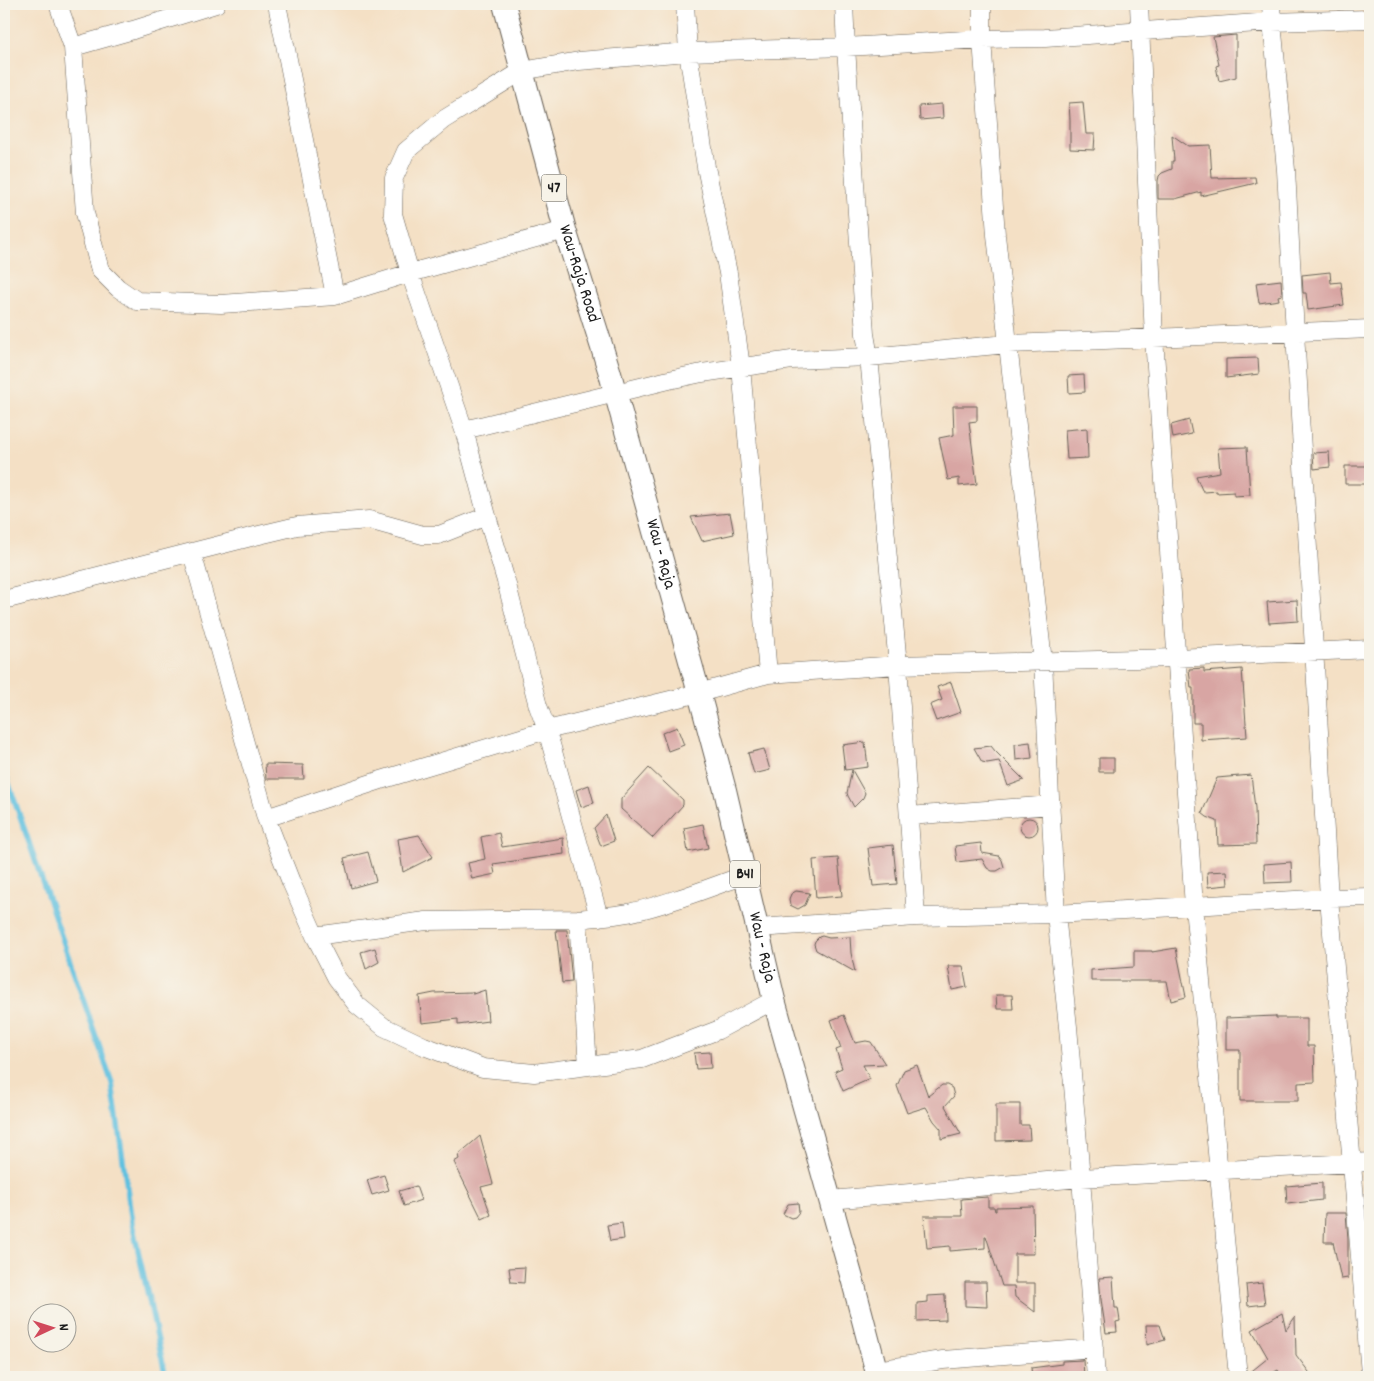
<svg xmlns="http://www.w3.org/2000/svg" width="1374" height="1381" viewBox="0 0 1374 1381" font-family="Dekko,sans-serif">
<style>
.lines{fill:none;stroke-linecap:round;stroke-linejoin:round}
.stream{stroke:#61c1e0;stroke-width:5.5}
.building{fill:#d8a5a3}
.minor-casing{stroke:#686157;stroke-width:19}
.major-casing{stroke:#686157;stroke-width:24}
.minor{stroke:#fff;stroke-width:18}
.major{stroke:#fff;stroke-width:22}
.labels{text-anchor:middle;dominant-baseline:central;stroke-width:4;stroke-linejoin:round;paint-order:stroke}
.shield{fill:#f7f3e8;stroke:#5e5c59;stroke-width:1}
.shield-label{font-size:16px;font-weight:bold;fill:#1c1c1c}
.street-label{font-size:18px;fill:#1c1c1c;stroke:#f7f3e8}
</style>
<rect width="100%" height="100%" fill="#f7f3e8"/>
<filter id="ink" filterUnits="userSpaceOnUse"><feTurbulence type="fractalNoise" baseFrequency=".02" numOctaves="2"/><feDisplacementMap in="SourceGraphic" scale="10" xChannelSelector="R" yChannelSelector="G"/><feConvolveMatrix kernelMatrix="1 2 1 2 8 2 1 2 1" color-interpolation-filters="sRGB"/></filter>
<filter id="wash" filterUnits="userSpaceOnUse"><feTurbulence type="fractalNoise" baseFrequency=".0096" numOctaves="4" result="noise"/><feDisplacementMap in="SourceGraphic" scale="20" xChannelSelector="R" yChannelSelector="G"/><feGaussianBlur stdDeviation="1.12" result="paint"/><feColorMatrix in="noise" values="0 0 0 0 0 0 0 0 0 0 0 0 0 0 0 0 0 1.4 0 .05"/><feComposite in="paint" operator="in"/></filter>
<g filter="url(#wash)">
<rect width="100%" height="100%" fill="#f4e0c5"/>
<g class="lines">
<path class="stream" d="M4,770L112,1083L132,1223L166,1377"/>
</g>
<g id="blocks">
<path class="building" d="M1236,35V77L1219,81L1216,66L1219,65L1213,37Z
M1083,102L1086,134H1095L1094,150L1070,149V120L1069,103Z
M942,104L943,118L920,120L919,106Z
M1172,135L1188,146L1210,145L1212,178L1255,177L1256,183L1201,196V192L1175,199H1158V181L1159,176L1162,173L1172,169V161H1174Z
M1330,272L1331,283L1341,282L1344,305L1308,310L1306,293H1303L1302,275Z
M1281,280L1282,295L1278,296L1279,300L1259,303L1256,283Z
M1258,358L1259,374L1226,378V359Z
M1084,375L1085,392L1069,393L1068,376Z
M953,406H977V421L969,422L977,484L959,486V478L948,480L939,438L954,435Z
M1189,420L1192,434L1173,438L1171,425Z
M1087,428L1088,458L1067,459L1065,430Z
M1247,447L1250,495L1234,496V492L1217,493V491L1205,492L1202,490L1196,476L1220,472L1218,448Z
M1329,452L1330,467L1314,469L1313,453Z
M1345,466H1369V484H1345Z
M730,513L734,534L702,541L691,517Z
M1297,600L1298,621L1269,623L1267,602Z
M1204,668V672L1242,669L1247,737L1201,740V723H1193V688H1191L1189,669Z
M951,682L961,712L936,721L930,705L942,700L937,687Z
M677,727L684,745L668,751L662,733Z
M865,742L868,767L845,770L842,745Z
M1030,742L1032,758L1016,760L1015,744Z
M991,746L995,751L1024,780L1008,786L999,761L987,763L982,762L974,748Z
M764,749L770,770L754,774L748,753Z
M1099,758H1114V772H1099Z
M265,764L303,765L304,779H266Z
M649,768L683,800V805L653,838L621,809V799Z
M852,770L865,793L863,798L854,807L848,796L847,793Z
M1251,775L1255,808L1256,844L1218,845L1217,821L1207,817L1202,813L1217,778Z
M589,785L594,803L581,807L576,790Z
M606,815L614,841L601,846L594,828Z
M1020 827a9 9 0 1 1 18 0a9 9 0 1 1-18 0Z
M703,824L708,848L688,852L684,828Z
M499,833L502,847L563,838L564,854L493,864L495,874L472,879L468,863L485,859L481,837Z
M419,835L433,857L403,872L398,839Z
M981,843L982,853L999,856L1002,860L1004,867L997,871H992L987,868L982,859L957,862L955,846Z
M893,845L897,884L873,886L868,848Z
M368,852L376,881L351,888L344,858Z
M838,858L842,896L816,898L813,860Z
M1291,862L1292,882L1265,883L1264,864Z
M1227,871L1228,885L1208,887L1207,872Z
M796,891L810,893L805,905L798,909L790,905L789,899L791,894Z
M556,930H567L572,982L562,983Z
M822,936L829,938L850,937L851,953L855,972L816,950L814,944L815,941L819,937Z
M375,948L379,962L366,969L361,952Z
M1176,948L1186,997L1171,1001L1167,981H1091V970L1134,967V951H1152V952Z
M948,966H963L967,987L952,990Z
M485,990L488,1021L458,1025V1019L422,1023L419,996L434,993L473,992V994Z
M996,995H1012L1013,1009H997Z
M844,1015L855,1043L866,1041L871,1042L885,1064L863,1065L870,1079L843,1091L835,1071L842,1068L836,1050L841,1048L831,1020Z
M1276,1016V1018H1307V1046H1314L1315,1082L1298,1083V1101H1240V1050H1226V1018Z
M710,1052L711,1068L696,1069L694,1053Z
M917,1065L928,1096L942,1085H947L952,1088L954,1096L945,1106L961,1134L941,1139V1129L934,1121L926,1107L907,1113L897,1086L904,1070Z
M996,1104H1020V1125H1029L1030,1140L996,1141Z
M480,1136L493,1184L481,1187L491,1215L482,1219L454,1162L459,1159L458,1155Z
M384,1175L389,1190L372,1195L367,1180Z
M1322,1183V1200L1287,1204L1286,1186Z
M416,1186L421,1200L404,1206L399,1191Z
M988,1197V1207H994L995,1211H996V1207L1033,1206L1034,1254H1015V1283H1035V1312L1015,1297L1014,1286H1002L986,1236H985V1248L950,1251V1246L927,1248L924,1216H962L961,1199Z
M798,1203L799,1212L795,1217L791,1218L783,1214L788,1204Z
M1325,1213H1346L1348,1239V1278L1341,1279L1333,1242H1324Z
M622,1223L624,1239L610,1241L607,1225Z
M525,1267L524,1283L511,1282L509,1268Z
M1113,1277L1115,1308H1118L1120,1321L1116,1322L1117,1332L1106,1333L1101,1299L1099,1278Z
M965,1282H986L987,1307L965,1306Z
M1262,1283L1265,1304L1248,1306L1246,1285Z
M945,1295L946,1320L917,1321V1303L928,1302V1296Z
M1282,1313L1286,1330L1295,1317L1296,1355L1312,1376H1281L1278,1370L1265,1377H1248V1374L1268,1358L1252,1330Z
M1146,1325H1160L1165,1340L1147,1345Z
M1083,1360L1084,1377H1032L1031,1368L1062,1364V1361Z"/>
</g>
</g>
<g filter="url(#ink)">
<use href="#blocks" fill-opacity="0" stroke="#686157" stroke-width="1"/>
<g class="lines">
<g class="minor-casing">
<path id="minor" d="M58,4L73,47L85,213L100,270L118,288L137,301L221,304L335,296L410,273L565,230
M277,4L335,296
M685,4L688,52L706,167L728,273L741,367L768,674
M844,4L846,47L865,334L869,357L898,665L916,917
M982,4V39L996,235L1043,662L1056,914L1068,1027L1081,1178L1096,1377
M1139,4L1154,338L1194,906L1238,1377
M1271,4L1272,22L1286,170L1295,333L1329,898L1370,1373
M73,47L133,30L216,4
M464,430L669,380L702,373L792,360L869,357L1008,344L1370,329
M192,553L266,818L291,882L315,936L336,977L357,1005L384,1027L424,1046L483,1068L534,1073L642,1059L718,1030L774,1000
M4,600L255,536L297,526L369,520L423,535H439L487,516
M909,816L1051,805
M266,818L381,780L547,730L699,693L768,674L898,665L1176,658L1370,649
M599,917L547,730L538,706L506,581L487,516L464,430L410,273L393,214L394,178L406,151L443,120L522,71L579,61L688,52L846,47L982,39L1045,38L1272,22L1370,19
M578,919L588,1066
M758,928L916,917L1056,914L1329,898L1370,897
M315,936L426,921L578,919C595,917 612,916 628,913C668,904 706,889 745,875
M830,1200L1081,1178L1370,1162
M876,1370L943,1360L1094,1348"/>
</g>
<g class="major-casing">
<g id="major">
<path id="s1" d="M504,4L565,230L609,370L699,693L725,790L774,1000L853,1282L878,1377"/>
</g>
</g>
<use href="#minor" class="minor"/>
<use href="#major" class="major"/>
</g>
</g>
<g class="labels">
<g class="shield">
<rect x="541.5" y="174.5" width="25" height="27" rx="4"/>
<rect x="730" y="860.5" width="30" height="27" rx="4"/>
</g>
<g class="shield-label">
<text x="554" y="188">47</text>
<text x="745" y="874">B41</text>
</g>
<g class="street-label">
<text stroke="none"><textPath href="#s1" startOffset="280">Wau-Raja Road</textPath></text>
<text stroke="none"><textPath href="#s1" startOffset="572">Wau - Raja</textPath></text>
<text stroke="none"><textPath href="#s1" startOffset="978">Wau - Raja</textPath></text>
</g>
</g>
<rect width="1374" height="1381" fill="none" stroke="#f7f3e8" stroke-width="20"/>
<g transform="translate(52 1328) rotate(86)"><circle r="24" fill="#f7f3e8" stroke="#9f9d96"/>
<path d="M0-4L9 19L0 12L-9 19Z" fill="#d1495b"/>
<text y="-8" font-size="14" font-weight="bold" text-anchor="middle" fill="#1c1c1c">N</text>
</g>
</svg>
